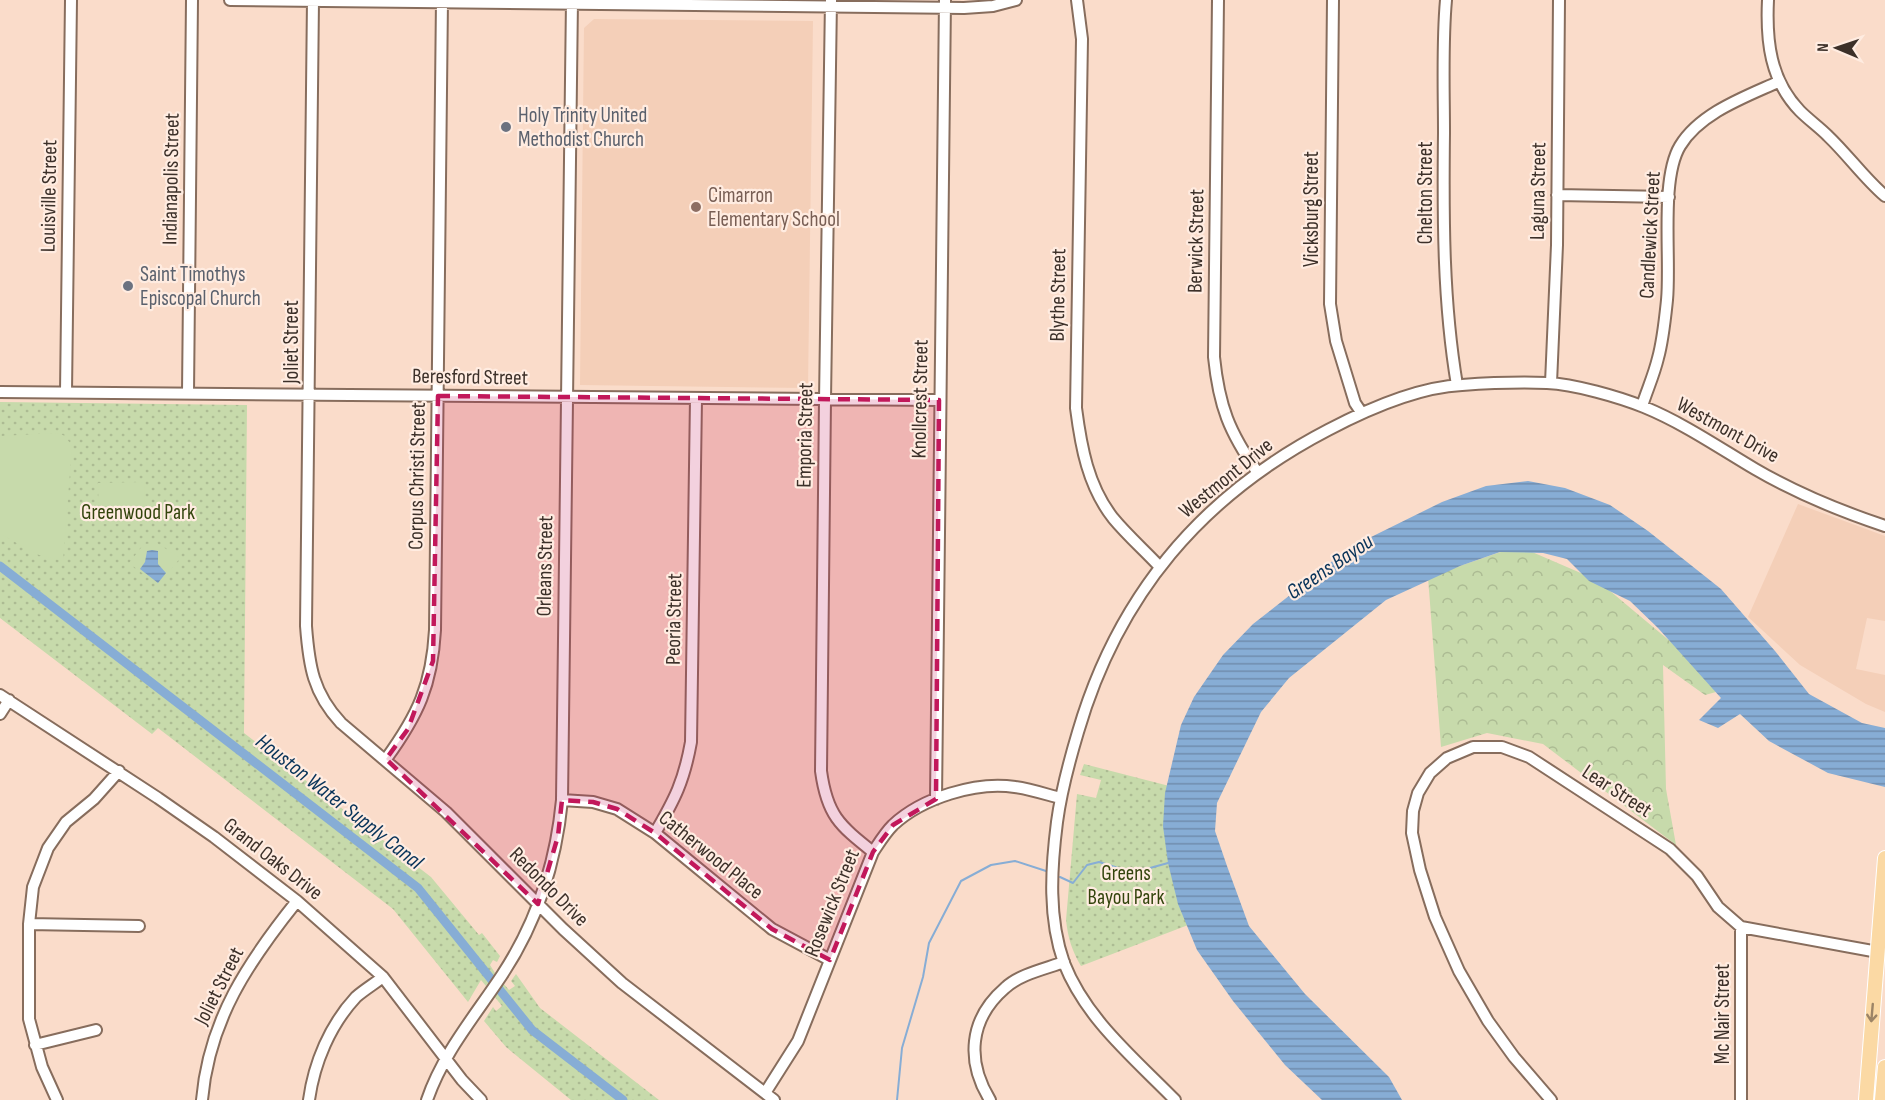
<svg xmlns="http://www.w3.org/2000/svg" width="1885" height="1100" viewBox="0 0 1885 1100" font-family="'Sofia Sans Condensed',sans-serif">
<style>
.built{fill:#f4cfb8}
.green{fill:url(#green-dots)}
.forest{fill:url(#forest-crowns)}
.pitch{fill:#c7daab}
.water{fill:url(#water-rules)}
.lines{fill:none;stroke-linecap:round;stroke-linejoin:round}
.stream{stroke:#87add5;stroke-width:2}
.canal{stroke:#87add5;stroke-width:9}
.minor-casing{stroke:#876d5d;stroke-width:14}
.major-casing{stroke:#fff;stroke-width:16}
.minor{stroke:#fff;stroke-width:10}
.major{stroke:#fbd9a4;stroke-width:14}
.oneway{stroke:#9c8466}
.marked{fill:#c2185b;fill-opacity:0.2;stroke:#c2185b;stroke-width:4.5;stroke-dasharray:12 8;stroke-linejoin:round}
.worship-dot{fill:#6b7280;stroke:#ffece1;stroke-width:2}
.education-dot{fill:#8d6e63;stroke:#ffece1;stroke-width:2}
.labels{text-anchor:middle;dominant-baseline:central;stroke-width:4.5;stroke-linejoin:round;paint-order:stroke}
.worship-label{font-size:21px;fill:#5b616d;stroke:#ffece1;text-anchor:start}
.street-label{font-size:21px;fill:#3c3029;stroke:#ffece1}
.education-label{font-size:21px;fill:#785e54;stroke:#ffece1;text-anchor:start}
.park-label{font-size:21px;fill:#33440c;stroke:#ffece1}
.water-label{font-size:22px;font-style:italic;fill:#083359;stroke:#ffece1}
</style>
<defs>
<pattern id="green-dots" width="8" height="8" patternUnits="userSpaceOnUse" patternTransform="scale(1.5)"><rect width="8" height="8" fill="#c7daab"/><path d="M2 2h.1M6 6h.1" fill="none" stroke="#acbb93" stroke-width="1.8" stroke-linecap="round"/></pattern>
<pattern id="forest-crowns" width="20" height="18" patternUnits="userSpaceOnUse" patternTransform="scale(1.5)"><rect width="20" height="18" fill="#c7daab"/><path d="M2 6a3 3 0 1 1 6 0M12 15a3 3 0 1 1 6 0" fill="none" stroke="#acbb93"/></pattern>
<pattern id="water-rules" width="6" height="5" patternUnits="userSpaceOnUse" patternTransform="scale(1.5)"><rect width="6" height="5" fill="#87add5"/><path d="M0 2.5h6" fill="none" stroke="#708dad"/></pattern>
</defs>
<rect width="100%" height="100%" fill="#fadcca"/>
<path class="built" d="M594,19L813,21L808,388L580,385L584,28Z
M1798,504L1885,536V621L1867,618L1856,669L1885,675V712L1866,704L1800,665L1748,617Z"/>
<path class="green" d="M0,402L247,405L244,733L431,877L479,935L482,933L500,956L497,962L493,960L490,965L495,973L486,986L481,980L468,1002L393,909L158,728L152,734L0,618Z
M1084,764L1177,788L1196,922L1081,966C1072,951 1068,938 1066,920L1077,794L1096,798L1101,780L1080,775Z
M516,974L540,1008L659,1100H571L506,1047L484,1021L493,1007L496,1011L502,1006L494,996L503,983L509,990L515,986L511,981Z"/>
<path class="forest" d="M1518,546L1597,580L1727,689L1705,695L1663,665L1666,789L1676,845L1543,744L1487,733L1441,747L1428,577Z"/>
<path class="pitch" d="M58,433L65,436L72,446L63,561L39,555L0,534V436Z
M144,482L145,524H99L98,483Z
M157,543L180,558L159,586L129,563L144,544Z"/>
<path class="water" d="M1528,481L1565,488L1610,505L1648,531L1721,589L1775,651L1809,694L1862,723L1885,728V787L1828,773L1769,741L1740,714L1718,728L1699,720L1721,698L1658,628L1630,601L1589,581L1567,559L1543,553L1500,552L1460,566L1386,600L1289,678L1261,712L1217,803L1215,831L1227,866L1249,926L1305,994L1389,1077L1402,1100H1322L1285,1065L1233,1001L1197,950L1178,904L1168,863L1163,826L1165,793L1181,725L1194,697L1223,655L1253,624L1299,588L1308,577L1365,540L1442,502L1486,486Z
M152,550L158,551V564L166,573L158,583L140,569L145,562L147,551Z"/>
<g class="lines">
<path class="stream" d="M1060,877L1073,883L1087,865L1099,862L1128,871L1150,868L1168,863
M897,1100L902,1048L923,977L929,943L961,881L991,865L1015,861L1046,871"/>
<path class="canal" d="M0,566L418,888L532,1030L623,1100"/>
<g class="minor-casing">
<path id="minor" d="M230,0L964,8L993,6L1016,0
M313,0L306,626C309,666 313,693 341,723L446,812L563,929L622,983L774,1100
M831,0L825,400L821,771C827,815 839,825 873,852
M1077,0L1082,39L1076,408C1081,447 1088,486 1113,518C1127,535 1144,550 1159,566
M1218,0L1214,357C1219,406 1229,432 1258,473
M1333,0L1330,304L1336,341L1355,403L1361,412
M1446,0C1442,44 1444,89 1444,133C1443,218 1443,302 1457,385
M1768,0C1766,41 1770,80 1800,111C1809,120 1819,127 1828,136C1848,155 1864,178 1885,196
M1557,195L1669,197
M1551,383L1557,245L1559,0
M0,392L939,400
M66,392L71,0
M188,393L192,0
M1642,406C1647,390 1654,375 1658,358C1663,340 1665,319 1667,300C1671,259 1660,179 1680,146C1700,113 1745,97 1778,82
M0,695L158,798L214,837L297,901L383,977L462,1080L481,1100
M0,714L9,700
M386,759C418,715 432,685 435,630L442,0
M936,799L945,0
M562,800L593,802L617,809L655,833L772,929L830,960
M655,833C675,799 684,781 691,742L696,398
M29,924L139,926
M1741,927V1100
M35,1045L96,1030
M765,1093L798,1041L873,852C879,843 885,833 893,825C922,798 976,781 1015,787C1030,789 1045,794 1060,798
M57,1100L42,1067L29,1019V924L33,887L48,848L66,822L94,799L119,771
M202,1100C209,1020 248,962 297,901
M309,1100C314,1063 330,1025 356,997C364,990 374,984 383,977
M427,1100C443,1053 475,1016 502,975C537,922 556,863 562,800L572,0
M990,1100C966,1061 969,1019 1005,988C1020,974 1045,969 1064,962
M1175,1100C1134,1058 1086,1019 1064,963C1048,918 1051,869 1057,822C1061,792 1069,762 1078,732C1118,595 1201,496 1328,430C1366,410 1419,387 1462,385C1490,383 1519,382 1547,383C1574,384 1619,397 1644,407C1683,423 1718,447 1755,469C1796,493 1840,511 1885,526
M1551,1100L1514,1057L1488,1021L1459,971L1435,917L1420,870L1412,833L1413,811L1418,793L1430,773L1447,758L1473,747H1502L1529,757L1670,849L1697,876L1718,907L1741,927L1878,952"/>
</g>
<g class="major-casing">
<path id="major" d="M1866,1100L1885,858
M1882,1100L1885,1067"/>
</g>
<use href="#minor" class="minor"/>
<use href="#major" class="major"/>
</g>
<defs><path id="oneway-shaft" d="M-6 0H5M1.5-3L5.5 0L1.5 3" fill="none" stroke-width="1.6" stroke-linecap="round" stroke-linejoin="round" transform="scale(1.5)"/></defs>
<use class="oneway" href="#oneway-shaft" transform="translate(1872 1013) rotate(95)"/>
<path class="marked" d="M438,396L939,400L936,799L893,825L873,852L830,960L772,929L655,833L617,809L593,802L562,800L558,836L538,904L386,759L408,729L433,661Z"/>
<g class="worship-dot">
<circle cx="506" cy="127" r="6"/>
<circle cx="128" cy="286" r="6"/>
</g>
<circle class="education-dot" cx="696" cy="207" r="6"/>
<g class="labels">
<g class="worship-label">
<text x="518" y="115">Holy Trinity United<tspan x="518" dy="24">Methodist Church</tspan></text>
<text x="140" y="274">Saint Timothys<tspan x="140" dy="24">Episcopal Church</tspan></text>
</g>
<g class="street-label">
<text transform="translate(171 179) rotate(-89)">Indianapolis Street</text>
<text transform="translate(1538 191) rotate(-89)">Laguna Street</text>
<text transform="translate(1425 193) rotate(-90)">Chelton Street</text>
<text transform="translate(49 196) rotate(-89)">Louisville Street</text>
<text transform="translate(1311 209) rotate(-90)">Vicksburg Street</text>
<text transform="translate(1650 235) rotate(-87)">Candlewick Street</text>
<text transform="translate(1196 241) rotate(-89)">Berwick Street</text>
<text transform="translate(1058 295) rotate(-89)">Blythe Street</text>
<text transform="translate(291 342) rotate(-90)">Joliet Street</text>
<text transform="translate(470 377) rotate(1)">Beresford Street</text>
<text transform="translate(920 399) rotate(-89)">Knollcrest Street</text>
<text transform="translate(1728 430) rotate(29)">Westmont Drive</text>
<text transform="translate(805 435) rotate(-89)">Emporia Street</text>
<text transform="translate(417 476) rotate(-89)">Corpus Christi Street</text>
<text transform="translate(1226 478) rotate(-39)">Westmont Drive</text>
<text transform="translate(545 566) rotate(-89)">Orleans Street</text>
<text transform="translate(674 619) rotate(-89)">Peoria Street</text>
<text transform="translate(1617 791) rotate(33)">Lear Street</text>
<text transform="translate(711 855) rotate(39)">Catherwood Place</text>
<text transform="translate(273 859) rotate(38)">Grand Oaks Drive</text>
<text transform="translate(549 887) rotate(45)">Redondo Drive</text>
<text transform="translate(832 903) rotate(-68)">Rosewick Street</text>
<text transform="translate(219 986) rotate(-63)">Joliet Street</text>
<text transform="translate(1722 1014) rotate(-90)">Mc Nair Street</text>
</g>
<g class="education-label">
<text x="708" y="195">Cimarron<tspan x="708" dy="24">Elementary School</tspan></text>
</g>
<g class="park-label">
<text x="138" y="512">Greenwood Park</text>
<text x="1126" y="873">Greens<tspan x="1126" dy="24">Bayou Park</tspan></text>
</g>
<g class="water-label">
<text transform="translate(1330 567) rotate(-34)">Greens Bayou</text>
<text transform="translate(339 802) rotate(38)">Houston Water Supply Canal</text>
</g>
</g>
<g transform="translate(1837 48) rotate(272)" stroke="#ffece1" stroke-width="4.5" paint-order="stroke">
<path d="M0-4.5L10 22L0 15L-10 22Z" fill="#3c3029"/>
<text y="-9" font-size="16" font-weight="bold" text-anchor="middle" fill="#3c3029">N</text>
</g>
</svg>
